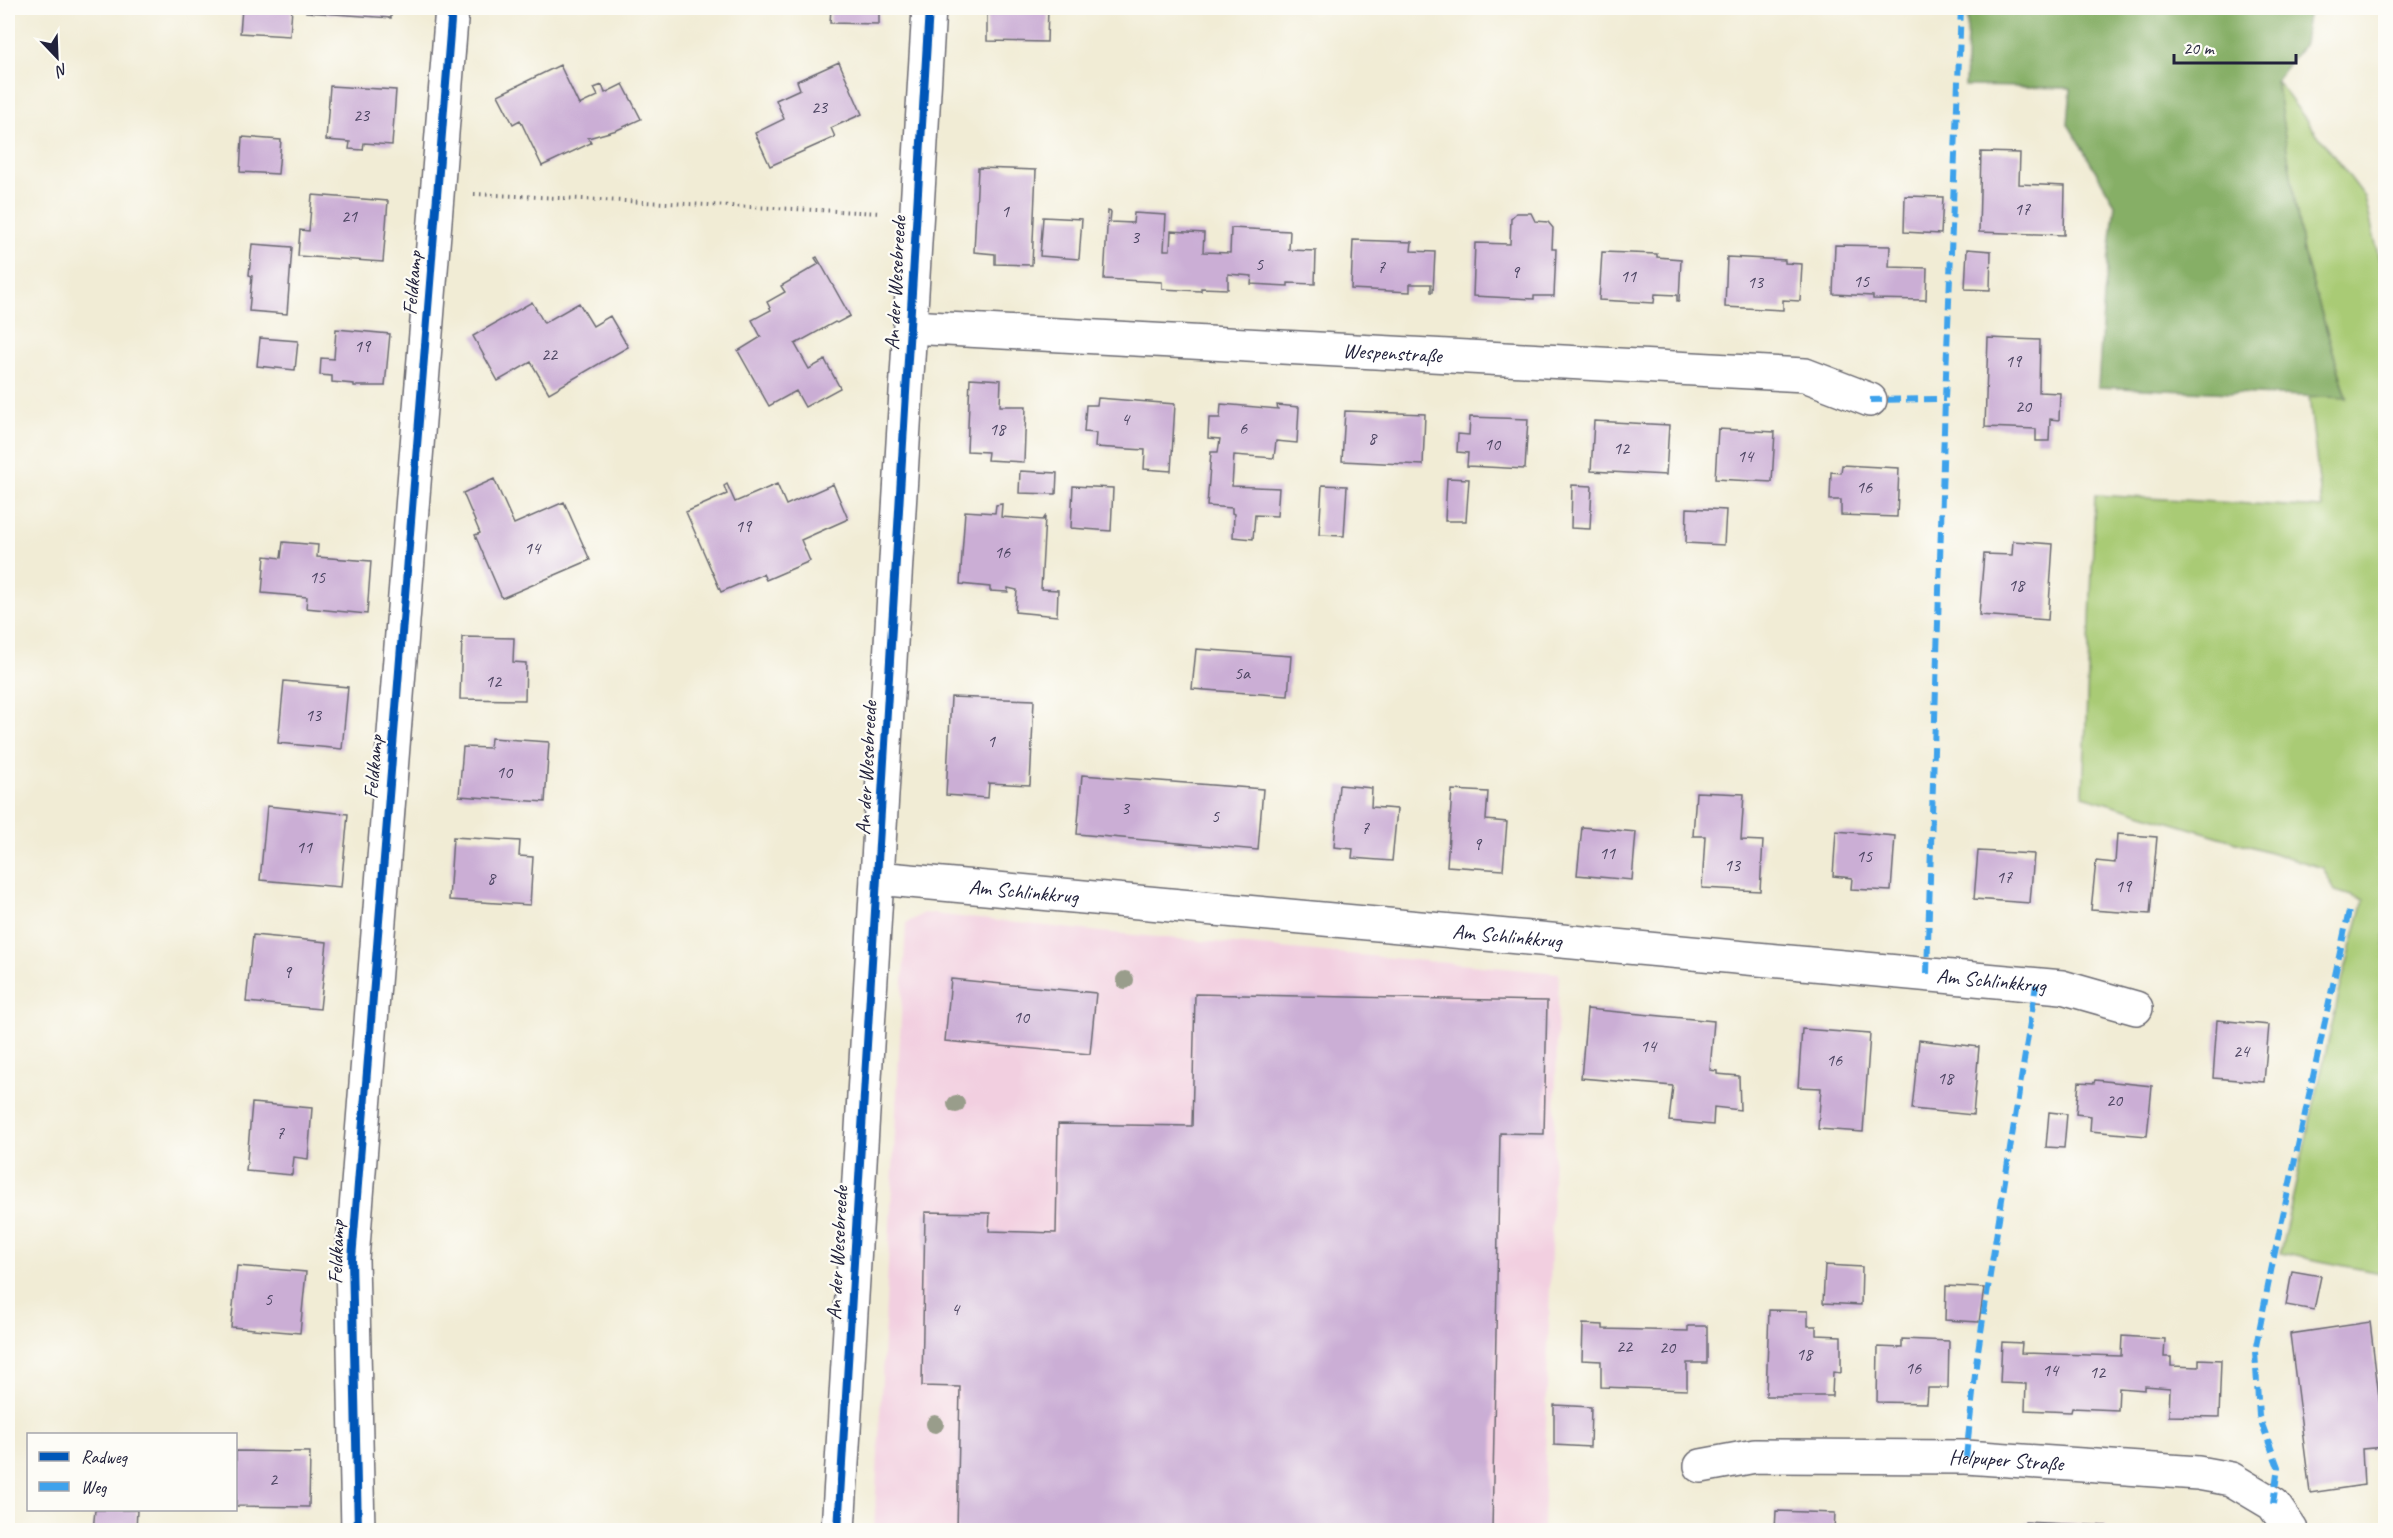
<svg xmlns="http://www.w3.org/2000/svg" width="2393" height="1538" viewBox="0 0 2393 1538" font-family="Caveat,sans-serif">
<style>
.built{fill:#f2cfe0}
.green{fill:#a9cb74;stroke:#667658;stroke-width:1.5}
.forest{fill:#86af66;stroke:#546850;stroke-width:1.5}
.building{fill:#cbaed5}
.lines{fill:none;stroke-linecap:round;stroke-linejoin:round}
.minor-casing{stroke:#6a6971;stroke-width:36}
.path{stroke:#6a6971;stroke-width:4;stroke-dasharray:1.5 4.5;stroke-linecap:butt}
.minor{stroke:#fff;stroke-width:33}
.quiet{stroke:#3ea2ec;stroke-width:6;stroke-dasharray:12 6;stroke-linecap:butt}
.cycleway-casing{stroke:#fdfcf7;stroke-width:11}
.cycleway{stroke:#0057b8;stroke-width:8}
.tree{fill:#999d8b}
.labels{text-anchor:middle;dominant-baseline:central;stroke-width:4.5;stroke-linejoin:round;paint-order:stroke}
.number-label{font-size:18px;fill:#4c4562}
.street-label{font-size:21px;fill:#22223b;stroke:#fdfcf7}
</style>
<rect width="100%" height="100%" fill="#fdfcf7"/>
<filter id="ink" filterUnits="userSpaceOnUse"><feTurbulence type="fractalNoise" baseFrequency=".0167" numOctaves="2"/><feDisplacementMap in="SourceGraphic" scale="12" xChannelSelector="R" yChannelSelector="G"/><feConvolveMatrix kernelMatrix="1 2 1 2 8 2 1 2 1" color-interpolation-filters="sRGB"/></filter>
<filter id="wash" filterUnits="userSpaceOnUse"><feTurbulence type="fractalNoise" baseFrequency=".008" numOctaves="4" result="noise"/><feDisplacementMap in="SourceGraphic" scale="24" xChannelSelector="R" yChannelSelector="G"/><feGaussianBlur stdDeviation="1.35" result="paint"/><feColorMatrix in="noise" values="0 0 0 0 0 0 0 0 0 0 0 0 0 0 0 0 0 1.4 0 .05"/><feComposite in="paint" operator="in"/></filter>
<g filter="url(#wash)">
<rect width="100%" height="100%" fill="#f1ecd5"/>
<path class="built" d="M924,913L1101,932L1559,973L1543,1530H874L906,923Z"/>
<path class="green" d="M2276,80L2365,197L2385,285V1274L2280,1253L2342,981L2364,900L2335,891L2323,868L2083,796L2095,495L2322,508L2309,396L2347,397L2303,252Z"/>
<path class="forest" d="M1968,8H2309L2304,44L2276,80L2303,252L2347,398L2098,387L2104,296L2115,204L2068,124L2071,88L1965,86Z"/>
<g id="blocks">
<path class="building" d="M242,8H292L290,36L240,33Z
M306,8H391V18L306,12Z
M831,8H879V24L830,23Z
M987,8H1048L1047,42L987,41Z
M839,62L862,114L831,128L835,137L770,166L755,133L784,119L776,100L800,89L797,81Z
M560,65L579,105L598,96L594,88L602,85L605,93L623,84L641,119L617,130L588,138L591,143L542,166L520,120L513,124L498,95Z
M330,86L396,90L392,145L364,143L363,150L349,149L350,142L326,140Z
M242,137L281,140L278,174L240,172Z
M1981,152L2020,153L2019,184L2065,186L2064,235L1979,232Z
M978,168L1036,170L1032,265L995,264V254L974,252Z
M312,195L388,201L383,262L298,256L300,230L309,231Z
M1905,196L1943,197L1941,234L1904,232Z
M1108,211L1111,212L1110,222L1133,223L1134,213L1166,215L1164,250H1170L1171,231L1204,233L1203,252L1230,253L1231,228L1290,231L1289,250L1316,251L1315,284L1288,283V286L1251,284L1252,276L1228,274V289L1201,288V291L1162,289V282L1104,279Z
M1516,213H1531L1535,221L1548,222L1553,228L1552,249H1556L1554,296H1534V299L1473,296L1475,243L1510,244L1511,218Z
M1043,217L1082,219L1079,259L1040,256Z
M1353,240L1412,242L1411,251L1435,252L1433,292H1431V284H1410V292L1351,289Z
M252,244L292,247L287,314L249,311L252,276L249,275Z
M1835,245L1890,246L1889,267L1927,268L1926,300L1873,299V296L1833,294Z
M1967,249L1991,251L1990,290L1965,289Z
M1602,252L1657,254V257L1681,259L1679,301H1677V295L1655,294L1654,303L1599,300Z
M817,257L850,316L837,323L835,322L795,344L809,369L825,360L840,388L805,407L796,391L769,406L738,351L761,337L752,320L771,310L767,302L785,292L781,286L819,264L815,258Z
M1727,257L1785,260V263L1802,264L1800,301L1783,300V310L1725,307Z
M532,302L544,323L579,303L593,326L610,316L628,347L549,393L531,362L498,381L473,336Z
M336,329L390,334L385,386H354V384L332,382V376L320,375L321,358L334,359Z
M260,338L298,341L295,370L257,366Z
M1988,338L2040,340L2039,392L2060,393L2059,420L2050,419L2049,441H2036V429L1985,427Z
M970,378L1001,380L1000,406H1026L1024,462L987,460L988,452L967,451Z
M1098,398L1175,404L1171,471L1144,469L1145,450L1095,447L1096,433L1084,432L1086,405H1097Z
M1221,404L1278,409L1277,405L1299,407L1297,443L1276,441L1274,458L1234,455L1232,486L1279,488L1277,516L1255,515L1253,539L1233,537L1234,514L1232,513V508L1207,506L1211,452H1218L1220,439L1208,438L1209,418H1220Z
M1345,411L1425,414L1423,465L1342,461Z
M1470,417L1528,419L1525,469L1467,466L1468,453L1457,452L1458,434L1469,435Z
M1594,421L1669,425L1666,475L1591,471Z
M1718,429L1775,432L1772,482L1715,479Z
M1842,465L1899,468L1897,517L1841,515V500H1830L1831,472L1841,473Z
M1020,471L1057,473L1056,494L1019,493Z
M1447,478L1469,479L1466,521H1445Z
M494,479L514,524L564,502L590,560L502,598L475,535L480,533L463,493Z
M727,484L735,502L777,484L786,505L833,484L848,519L801,540L810,561L766,580L763,574L721,592L686,512L727,494L724,486Z
M1322,485L1347,486L1344,536L1319,535Z
M1572,485L1592,486L1590,529L1571,528Z
M1073,486L1113,488L1111,531L1071,528Z
M1002,504L1001,517L1043,520L1045,517L1041,589L1058,590L1057,616L1015,612L1017,590L1008,588V592L990,591V587L960,584L965,511L995,513L996,505Z
M1687,508L1726,510L1724,545L1686,543Z
M2013,541L2053,544L2048,620L1979,615L1984,554L2012,555Z
M283,542L318,545L317,557L371,561L367,614L306,608L307,597L262,593L265,556L281,558Z
M462,637L514,638L513,662L526,663L525,700L460,699Z
M1196,649L1291,656L1288,696L1192,689Z
M284,681L348,687L342,749L278,743Z
M951,697L1034,700L1030,785L989,783L988,798L946,795Z
M491,738L549,742L545,802L459,796L463,747L490,748Z
M1082,775L1263,789L1258,850L1077,834Z
M1339,785L1372,788L1371,807L1397,809L1392,861L1352,858L1353,849L1334,847Z
M1452,790L1488,792L1486,820L1507,822L1503,870L1447,866Z
M1696,792L1744,794L1741,840L1763,841L1760,891L1702,888L1705,836H1693Z
M267,806L348,814L341,887L260,880Z
M1582,827L1636,832L1632,880L1577,875Z
M1836,831L1895,836L1891,891L1851,889L1852,878L1833,876Z
M2117,834L2157,837L2150,914L2091,910L2096,861L2115,863Z
M453,837L520,841L519,856L533,857L530,905L449,900Z
M1978,851L2034,854L2030,903L1974,899Z
M253,935L327,942L320,1009L246,1002Z
M951,979L1096,993L1090,1054L945,1041Z
M1195,994L1547,1001L1544,1134L1500,1133L1492,1530H957L960,1387L922,1386L925,1212L990,1213L989,1231L1056,1233L1058,1124L1192,1126Z
M1587,1009L1714,1021L1710,1070L1717,1071V1074L1739,1076L1740,1110L1714,1107L1713,1125L1669,1121L1673,1086L1581,1078Z
M2217,1020L2269,1025L2264,1082L2213,1078Z
M1802,1029L1870,1034L1863,1132L1818,1129L1821,1088L1798,1087Z
M1919,1040L1979,1047L1973,1115L1912,1109Z
M2095,1080L2152,1086L2147,1136L2090,1131L2091,1116L2076,1114L2079,1082L2094,1083Z
M252,1103L312,1108L308,1159L294,1157L292,1175L246,1171Z
M2049,1112L2067,1114L2064,1148L2046,1147Z
M1825,1265L1862,1267L1861,1305L1823,1303Z
M237,1266L306,1272L300,1333L231,1327Z
M2292,1271L2321,1276L2314,1310L2286,1305Z
M1946,1286L1984,1288L1979,1322L1945,1320Z
M1769,1310L1808,1311V1326H1816V1335L1841,1336V1373L1833,1372L1832,1396H1766Z
M2370,1322L2385,1447L2362,1449L2364,1485L2310,1493L2290,1334Z
M1583,1324L1603,1325V1329L1688,1331V1326H1707V1363H1687V1390L1601,1387V1361L1582,1360Z
M2122,1336L2165,1339L2164,1357H2171V1366L2199,1367V1359L2221,1360L2219,1417L2169,1416L2170,1388L2145,1386V1390L2119,1388L2118,1410L2072,1408L2071,1412L2025,1410L2026,1384L2000,1383L2002,1342L2022,1343L2021,1353L2121,1356Z
M1902,1339L1949,1341L1948,1388H1928L1927,1403L1877,1402L1878,1347L1902,1348Z
M1554,1405L1591,1407L1590,1447L1554,1445Z
M236,1451L310,1452L309,1507L236,1506Z
M95,1510H137L136,1530H93Z
M1776,1511L1835,1513L1834,1530H1775Z
M2025,1522L2106,1526L2105,1530H2024Z"/>
</g>
</g>
<g filter="url(#ink)">
<use href="#blocks" fill-opacity="0" stroke="#6a6971" stroke-width="1.5"/>
<g class="lines">
<g class="minor-casing">
<g id="minor">
<path id="s1" d="M910,327L1805,375L1870,400"/>
<path id="s2" d="M877,878L2062,987L2136,1008"/>
<path id="s3" d="M1701,1466L1755,1456L1966,1457L2198,1473L2231,1479L2273,1504L2291,1530"/>
<path d="M358,1530L352,1259L452,8"/>
<path d="M838,1530L929,8"/>
</g>
</g>
<path class="path" d="M474,194L880,213"/>
<use href="#minor" class="minor"/>
<path class="quiet" d="M1870,400L1945,399
M1927,974L1945,399L1961,8
M1966,1457L1977,1357L2036,985
M2273,1504L2278,1467L2259,1416L2255,1351L2273,1261L2350,906"/>
<g class="cycleway-casing">
<path id="cycleway" d="M358,1530L352,1259L452,8
M838,1530L929,8"/>
</g>
<use href="#cycleway" class="cycleway"/>
</g>
<g class="tree">
<circle cx="1125" cy="980" r="9"/>
<circle cx="956" cy="1104" r="9"/>
<circle cx="935" cy="1424" r="9"/>
</g>
</g>
<g class="labels">
<g class="number-label">
<text x="819" y="107">23</text>
<text x="361" y="115">23</text>
<text x="2022" y="209">17</text>
<text x="1005" y="211">1</text>
<text x="349" y="216">21</text>
<text x="1135" y="237">3</text>
<text x="1259" y="264">5</text>
<text x="1381" y="267">7</text>
<text x="1515" y="272">9</text>
<text x="1628" y="276">11</text>
<text x="1861" y="281">15</text>
<text x="1755" y="282">13</text>
<text x="362" y="346">19</text>
<text x="549" y="354">22</text>
<text x="2013" y="361">19</text>
<text x="2023" y="406">20</text>
<text x="1125" y="419">4</text>
<text x="1243" y="428">6</text>
<text x="997" y="429">18</text>
<text x="1372" y="438">8</text>
<text x="1492" y="444">10</text>
<text x="1621" y="448">12</text>
<text x="1745" y="456">14</text>
<text x="1864" y="487">16</text>
<text x="743" y="526">19</text>
<text x="532" y="548">14</text>
<text x="1002" y="552">16</text>
<text x="317" y="577">15</text>
<text x="2016" y="585">18</text>
<text x="1242" y="673">5a</text>
<text x="493" y="681">12</text>
<text x="313" y="715">13</text>
<text x="991" y="741">1</text>
<text x="504" y="772">10</text>
<text x="1125" y="808">3</text>
<text x="1215" y="816">5</text>
<text x="1365" y="828">7</text>
<text x="1477" y="844">9</text>
<text x="304" y="847">11</text>
<text x="1607" y="853">11</text>
<text x="1864" y="856">15</text>
<text x="1732" y="865">13</text>
<text x="2004" y="877">17</text>
<text x="491" y="878">8</text>
<text x="2123" y="886">19</text>
<text x="287" y="972">9</text>
<text x="1021" y="1017">10</text>
<text x="1648" y="1046">14</text>
<text x="2241" y="1051">24</text>
<text x="1834" y="1060">16</text>
<text x="1945" y="1078">18</text>
<text x="2114" y="1100">20</text>
<text x="280" y="1133">7</text>
<text x="268" y="1299">5</text>
<text x="955" y="1309">4</text>
<text x="1624" y="1346">22</text>
<text x="1667" y="1347">20</text>
<text x="1804" y="1354">18</text>
<text x="1913" y="1368">16</text>
<text x="2050" y="1370">14</text>
<text x="2097" y="1372">12</text>
<text x="273" y="1479">2</text>
</g>
<g class="street-label">
<text transform="translate(412 283) rotate(-85)">Feldkamp</text>
<text transform="translate(895 283) rotate(-87)">An der Wesebreede</text>
<text stroke="none"><textPath href="#s1" startOffset="483">Wespenstraße</textPath></text>
<text transform="translate(373 767) rotate(-85)">Feldkamp</text>
<text transform="translate(866 768) rotate(-87)">An der Wesebreede</text>
<text stroke="none"><textPath href="#s2" startOffset="147">Am Schlinkkrug</textPath></text>
<text stroke="none"><textPath href="#s2" startOffset="633">Am Schlinkkrug</textPath></text>
<text stroke="none"><textPath href="#s2" startOffset="1119">Am Schlinkkrug</textPath></text>
<text transform="translate(336 1252) rotate(-88)">Feldkamp</text>
<text transform="translate(837 1253) rotate(-87)">An der Wesebreede</text>
<text stroke="none"><textPath href="#s3" startOffset="306">Helpuper Straße</textPath></text>
</g>
</g>
<rect width="2393" height="1538" fill="none" stroke="#fdfcf7" stroke-width="30"/>
<rect x="27" y="1433" width="210" height="78" fill="#fdfcf7" stroke="#a5a5ac" stroke-width="1.5"/>
<rect x="39" y="1452" width="30" height="9" fill="#0057b8" stroke="#a5a5ac" stroke-width="1.5"/>
<text x="81" y="1463" font-size="18" fill="#22223b">Radweg</text>
<rect x="39" y="1482" width="30" height="9" fill="#3ea2ec" stroke="#a5a5ac" stroke-width="1.5"/>
<text x="81" y="1493" font-size="18" fill="#22223b">Weg</text>
<g transform="translate(57 57) rotate(157)" stroke="#fdfcf7" stroke-width="4.5" paint-order="stroke">
<path d="M0-4.5L10 22L0 15L-10 22Z" fill="#22223b"/>
<text y="-9" font-size="16" font-weight="bold" text-anchor="middle" fill="#22223b">N</text>
</g>
<path d="M2174 54v9h122v-9" fill="none" stroke="#22223b" stroke-width="3"/>
<text x="2183" y="54" font-size="18" fill="#22223b" stroke="#fdfcf7" stroke-width="4.5" paint-order="stroke">20 m</text>
</svg>
